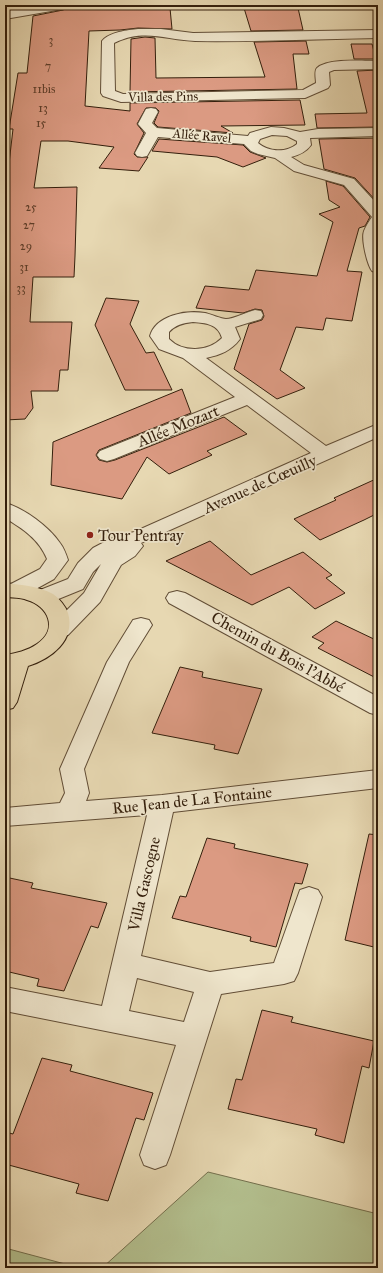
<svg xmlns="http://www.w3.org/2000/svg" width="383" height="1273" viewBox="0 0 383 1273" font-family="'IM FELL Great Primer',serif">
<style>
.green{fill:#b3bf8e;stroke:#746f4d}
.building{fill:#db9a82;stroke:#341f0c}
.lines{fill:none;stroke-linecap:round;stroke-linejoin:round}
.minor-casing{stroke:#614d36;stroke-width:2}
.major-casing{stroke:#341f0c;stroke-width:2}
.minor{fill:#efe6cd;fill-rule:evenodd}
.major{fill:#e7d8b2;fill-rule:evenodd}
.poi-dot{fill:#8f2418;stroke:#efe6cd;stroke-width:1.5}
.labels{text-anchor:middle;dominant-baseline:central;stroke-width:3.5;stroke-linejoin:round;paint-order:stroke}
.far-number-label{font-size:12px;fill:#5e3e2a}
.far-street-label{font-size:13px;fill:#341f0c;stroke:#efe6cd}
.street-label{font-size:16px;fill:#341f0c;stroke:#efe6cd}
.poi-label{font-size:16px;fill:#341f0c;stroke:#efe6cd;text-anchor:start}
</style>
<rect width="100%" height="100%" fill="#e7d8b2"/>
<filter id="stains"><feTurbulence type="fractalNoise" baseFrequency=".005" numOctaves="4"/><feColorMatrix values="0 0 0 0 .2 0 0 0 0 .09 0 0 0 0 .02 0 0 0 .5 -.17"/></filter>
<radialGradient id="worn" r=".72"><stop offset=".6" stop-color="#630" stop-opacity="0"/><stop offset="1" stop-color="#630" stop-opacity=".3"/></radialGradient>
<path class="green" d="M208,1172L378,1214V1268H102Z
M5,1248L80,1268H5Z"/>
<path class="building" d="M133,5H163V8H170L172,29L138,28L120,30L89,31L85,106L130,111V103L300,100L305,125L221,126L233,133L158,127L154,123L159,111L156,108H146L137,124L144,133L134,154L137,157H148L139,171L99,168L114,147L68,141H41L34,188L77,187L75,256L74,277H33L30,322H72L68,370H60L58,391H31L33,408L25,419L5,420V198L13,129H9L18,73H27L33,16L63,10L68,8L133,6Z
M244,8H298L303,30L251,31Z
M145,37L155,38L156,78L265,77L254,42L306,41L309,54H293L297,89L130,92L131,39Z
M351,44H372L376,59H354Z
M378,70V127L317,128L315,114L367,113L357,71Z
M378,138V203L355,178L324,169L319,139Z
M159,139L243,145L250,152L266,158L243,167L217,157L152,151Z
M326,181L343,186L370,217L365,226L359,228L347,271L362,272L352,321L326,318L323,330L296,327L280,370L305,388L277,399L234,369L249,324L262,320L264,316L262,310L255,309L243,313L196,308L205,286L249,290L256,270L317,276L333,222L319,214L340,207L329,200Z
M106,298L139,301L130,324L146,353L154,352L172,390H125L95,325Z
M182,389L191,413L99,450L96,455L99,460L107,462L115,460L224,417L247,434L207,451L212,455L169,474L147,457L122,499L51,485L53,442Z
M378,478V513L364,520L320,540L294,519L336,500L334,498Z
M210,541L251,575L303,552L332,575L326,578L345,593L315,609L289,587L252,605L166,561Z
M336,621L378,641V679L318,648L324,643L312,637Z
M180,667L203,672L202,677L262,689L238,754L214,749L215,745L152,733Z
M369,834L378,835V948L345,940Z
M207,838L235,844L234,848L308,864L302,884L295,883L276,947L250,941L251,937L172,918L180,896L186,897Z
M5,877L33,883L31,888L107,903L98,928L91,926L64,991L37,986L39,979L5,971Z
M262,1010L293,1017L291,1022L374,1041L369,1068L362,1066L344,1143L315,1135L317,1129L228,1109L236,1079L242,1080Z
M42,1058L72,1065L70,1071L153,1093L144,1120L136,1118L108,1201L76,1193L79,1184L5,1164V1132L13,1134Z"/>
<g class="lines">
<g class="minor-casing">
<path id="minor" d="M42,5H69L67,7L63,9L5,19V11Z
M138,29H161L193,33L378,30V38C317,39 256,42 195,41C165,40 145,28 114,43L115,91L123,94L303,90L316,83C316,79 314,71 317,68C328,58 364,61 378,61V69L334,70L329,72L330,85L328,88L305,98L121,102L103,96L101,93L102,41C109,32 128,30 138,29Z
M151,108L156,109L158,112L152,123L157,128L248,136L250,133L271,127L284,128L300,132L318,129L378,128V136L310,138L311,145C306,152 299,155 291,157L304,165L354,179L378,205V273L372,271C367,264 361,239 364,231C366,226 369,221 372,217L344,185L294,171L275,158L258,154L251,151L244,144L158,137L147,156L142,157L137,156L135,153L146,133L138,124L146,109ZM272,135L287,136L297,141V144C286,153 269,152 258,143L260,139Z
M255,310L261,311L263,315L261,319L235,327L240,339C231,351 220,355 206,358L326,446L378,424V437L141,543L143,546L135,556L121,565L100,602L68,635L60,637L52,635L49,630L52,625L84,593L101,564L93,572L83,589L51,602L43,604L35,602L32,597L35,592L68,579L78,563L93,548L110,539L134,532L311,453L247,405L114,459L107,461L100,459L97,455L100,451L235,397L183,358L159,349L150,336C156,315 186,310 205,313C210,314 222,319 226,319C233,319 247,312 255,310ZM193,322C206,323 218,324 222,338C208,352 183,353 169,339V332C175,325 183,323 193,322Z
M5,503C24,508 49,527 60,543C64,548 66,554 68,560L54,579L25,595L17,597L9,595L6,590L9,585L40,569L47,559C39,539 23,529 5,518Z
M177,591L185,593L378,697V715L370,713L169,603L166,598L169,593Z
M141,618L149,620L152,625L129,662L84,769L89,793L86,801L162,795L378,770V788L173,812L141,956L210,972L274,963L300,890L309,887L318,890L322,897L298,973L294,981L284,984L221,994L170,1155L166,1165L155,1169L144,1165L140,1155L176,1045L5,1011V987L102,1006L147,815L5,826V808L60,803L65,793L60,769L107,662L133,620ZM137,978L194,992L184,1022L129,1011Z"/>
</g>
<g class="major-casing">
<path id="major" d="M5,583C22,585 38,586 53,594C59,598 66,607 68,613C76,640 51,659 28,666L17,702L13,708L5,710V655C16,653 27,651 37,644C59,629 48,606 27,600C20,597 12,598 5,597Z"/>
</g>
<use href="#minor" class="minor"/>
<use href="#major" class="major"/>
</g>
<circle class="poi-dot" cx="90" cy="535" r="4"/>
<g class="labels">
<g class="far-number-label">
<text x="51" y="40">3</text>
<text x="48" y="66">7</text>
<text x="44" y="89">11bis</text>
<text x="43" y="108">13</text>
<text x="41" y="123">15</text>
<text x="31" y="207">25</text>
<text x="29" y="225">27</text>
<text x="26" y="246">29</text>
<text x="24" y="267">31</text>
<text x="21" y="288">33</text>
</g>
<g class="far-street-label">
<text transform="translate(163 97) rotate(-1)">Villa des Pins</text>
<text transform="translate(202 136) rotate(5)">Allée Ravel</text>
</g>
<g class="street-label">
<text transform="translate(178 426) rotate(-22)">Allée Mozart</text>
<text transform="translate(260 484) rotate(-24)">Avenue de Cœuilly</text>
<text transform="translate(278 652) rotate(29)">Chemin du Bois l'Abbé</text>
<text transform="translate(192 800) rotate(-6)">Rue Jean de La Fontaine</text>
<text transform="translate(144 884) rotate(-77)">Villa Gascogne</text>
</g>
<g class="poi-label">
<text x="98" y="535">Tour Pentray</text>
</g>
</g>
<rect width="383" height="1273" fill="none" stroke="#e7d8b2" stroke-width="20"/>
<rect x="6" y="6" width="371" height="1261" fill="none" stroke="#341f0c" stroke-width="2"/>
<rect x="10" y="10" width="363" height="1253" fill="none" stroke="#341f0c"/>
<rect width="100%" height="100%" filter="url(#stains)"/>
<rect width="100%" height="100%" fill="url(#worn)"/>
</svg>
